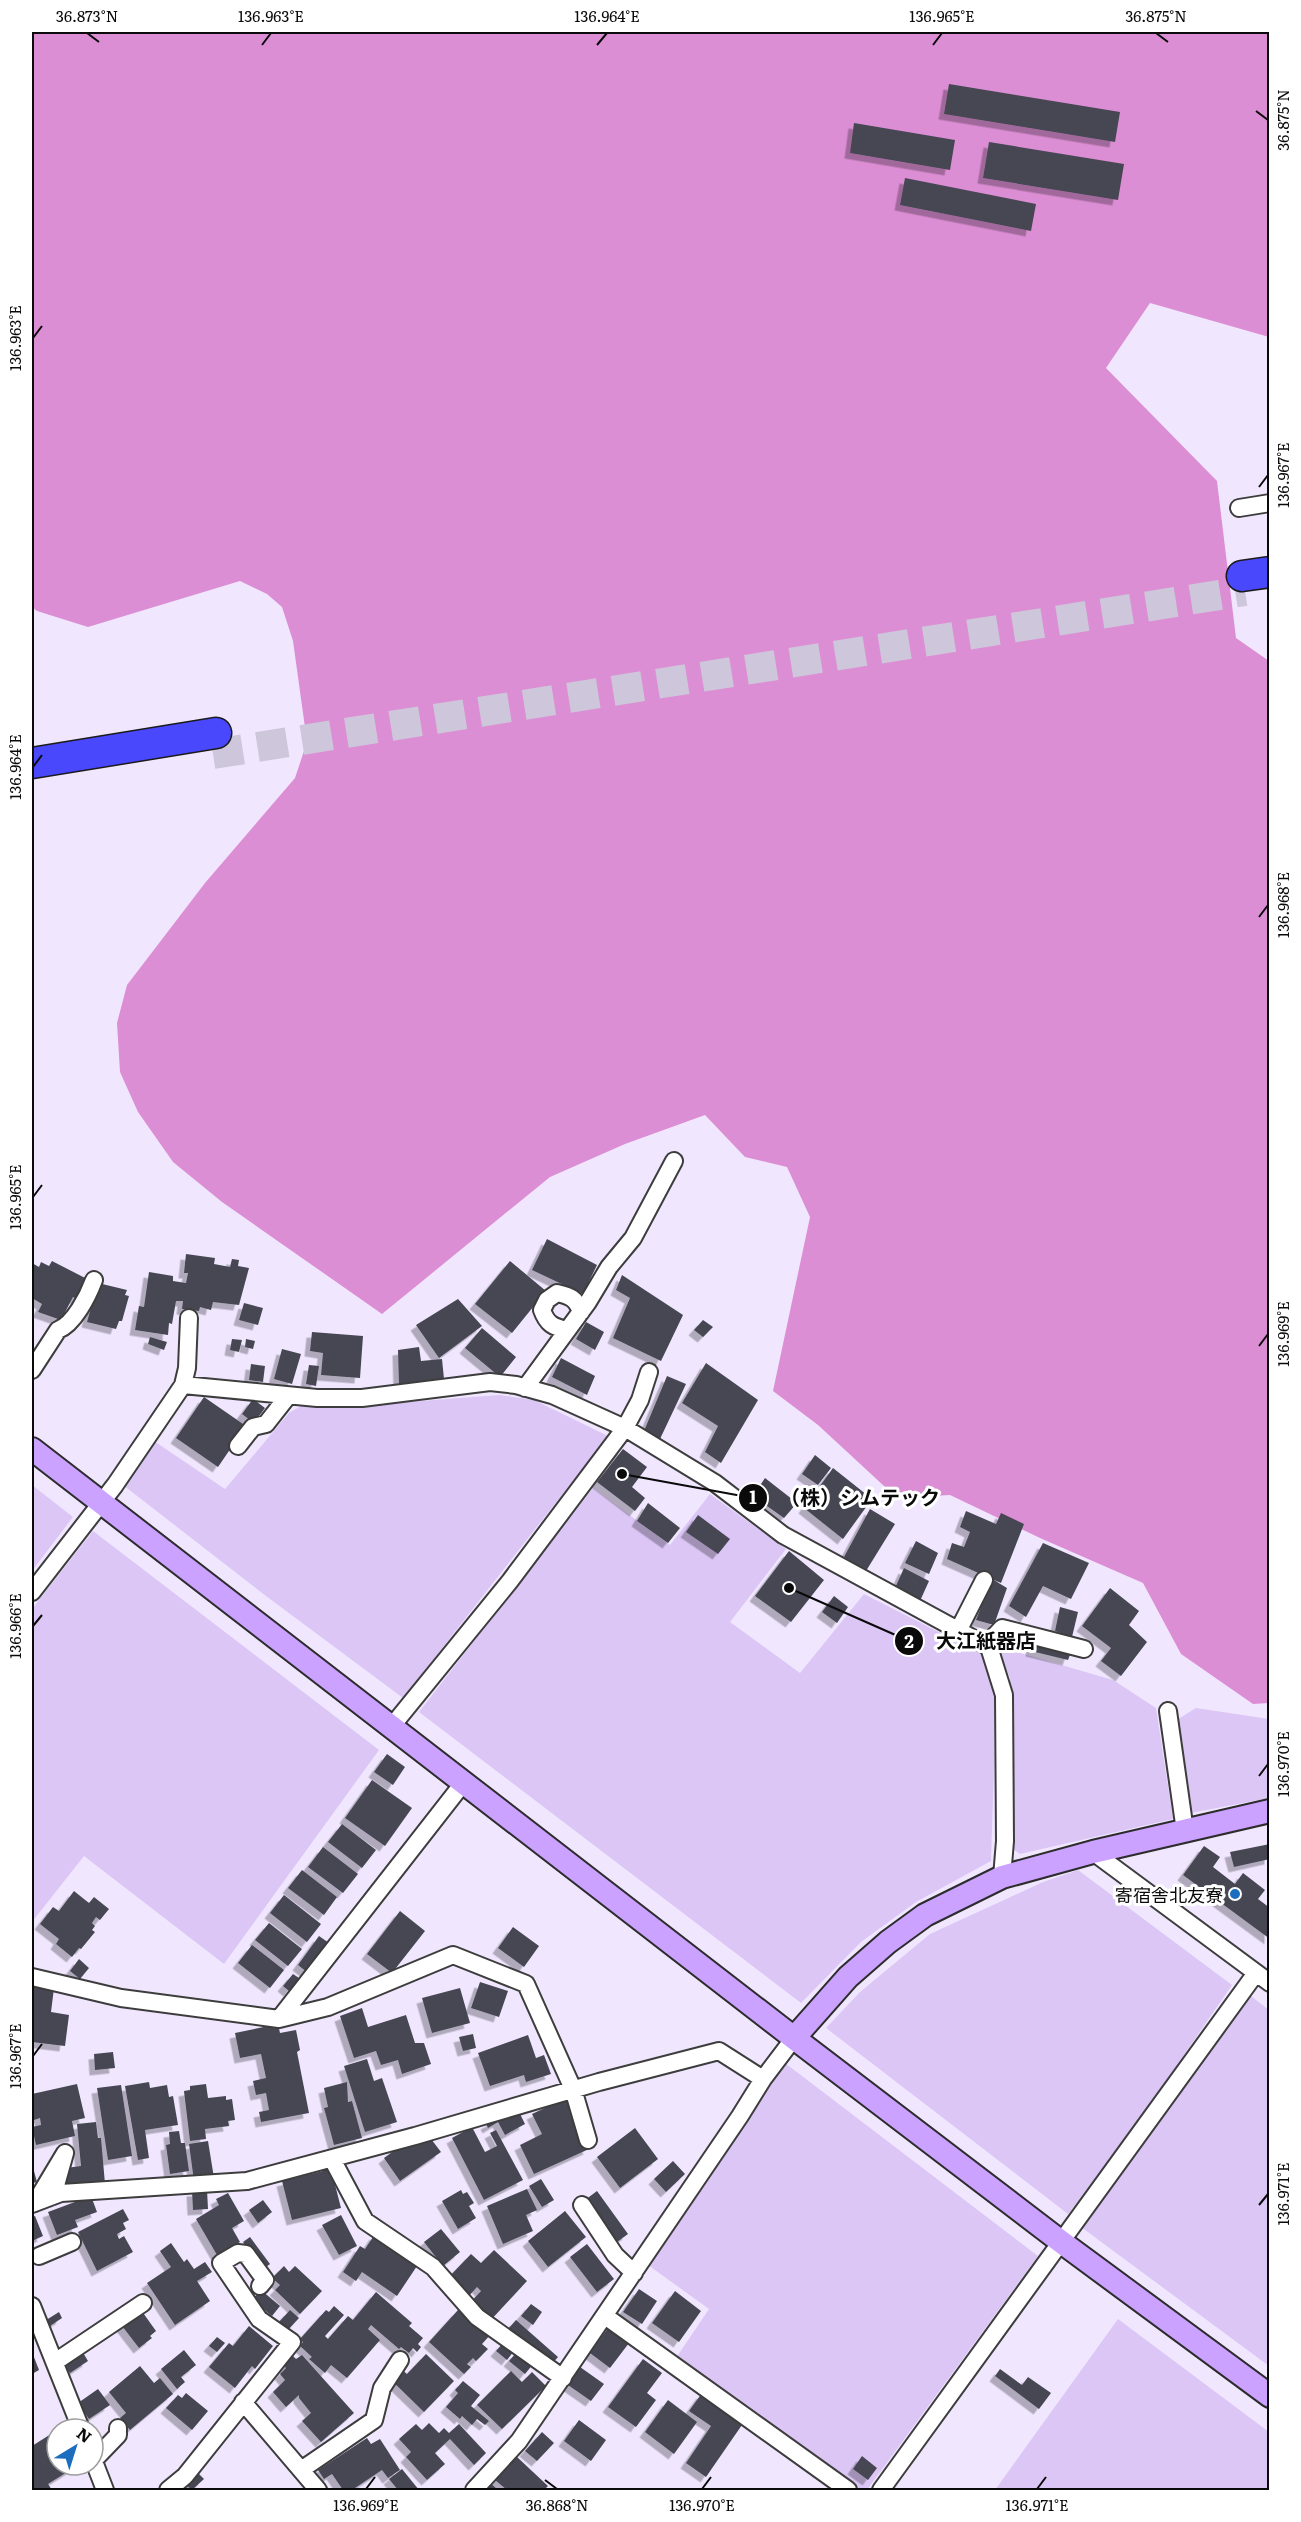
<svg xmlns="http://www.w3.org/2000/svg" width="1301" height="2522" viewBox="0 0 1301 2522" font-family="Literata,'Noto Sans JP',serif">
<style>
.farmland{fill:#dcc6f6}
.forest{fill:#dc8ed4}
.building{fill:#464753;filter:url(#shadow)}
.lines{fill:none;stroke-linecap:round;stroke-linejoin:round}
.highway-tunnel{stroke:#cec6da;stroke-width:30;stroke-dasharray:30 15;stroke-linecap:butt}
.street-casing{stroke:#3d3d3d;stroke-width:20}
.secondary-casing{stroke:#2c2c2c;stroke-width:26}
.highway-casing{stroke:#1b1b1b;stroke-width:33}
.street{stroke:#fff;stroke-width:16}
.secondary{stroke:#cba2ff;stroke-width:22}
.highway{stroke:#4a48fc;stroke-width:30}
.ticks{fill:none;stroke:#0a0a0a;stroke-width:2}
.poi-dot{fill:#1d6dbf;stroke:#fff;stroke-width:2}
.labels{text-anchor:middle;dominant-baseline:central;stroke-width:6;stroke-linejoin:round;paint-order:stroke}
.poi-label{font-size:18px;fill:#0a0a0a;stroke:#fff;text-anchor:end}
.leader{fill:none;stroke:#0a0a0a;stroke-width:2}
.callout-dot{fill:#0a0a0a;stroke:#fff;stroke-width:2}
.mark-label{font-size:18px;text-anchor:middle;font-weight:bold;fill:#fff}
.callout-label{font-size:20px;text-anchor:middle;font-weight:bold;fill:#0a0a0a;stroke:#fff;stroke-width:6;stroke-linejoin:round;paint-order:stroke}
.neatline{fill:none;stroke:#0a0a0a;stroke-width:2}
.ticks-label{font-size:15px;text-anchor:middle;fill:#0a0a0a}
</style>
<defs>
<filter id="shadow"><feDropShadow dx="-5.5" dy="5.5" stdDeviation="0" flood-color="#0004"/></filter>
</defs>
<rect width="100%" height="100%" fill="#f0e7ff"/>
<path class="farmland" d="M499,1395L534,1400L608,1436L403,1698L266,1596L123,1485L154,1441L225,1489L289,1413L301,1406L343,1407Z
M32,1485L73,1517L32,1571Z
M593,1488L670,1545L710,1494L786,1549L730,1622L800,1673L864,1594L982,1654L994,1691V1768L991,1861L916,1902L861,1942L801,2003L419,1712Z
M93,1531L379,1750L224,1964L84,1856L32,1922V1609Z
M996,1646L1113,1680L1156,1708L1173,1819L1020,1854L1013,1849L1010,1678Z
M1196,1708L1269,1719V1798L1191,1813L1175,1721Z
M1078,1870L1232,1985L1142,2116L1068,2214L826,2028L860,1992L930,1934L1043,1882Z
M1251,1996L1269,2010V2366L1081,2227Z
M785,2063L1038,2256L867,2490H861L676,2358L709,2309L648,2265Z
M1118,2319L1269,2432V2490H995Z"/>
<path class="forest" d="M32,32H1269V337L1150,303L1106,368L1217,481L1236,638L1269,661V1703L1253,1704L1181,1654L1143,1583L1040,1538L950,1495L897,1498L818,1425L773,1391L810,1217L787,1167L745,1157L705,1115L625,1144L550,1177L382,1314L222,1202L173,1162L138,1112L120,1072L117,1023L127,985L205,883L295,778L307,742L293,641L282,607L267,594L240,581L88,627L37,611L32,607Z"/>
<path class="building" d="M949,84L1120,112L1115,142L944,114Z
M854,123L955,140L950,170L850,153Z
M989,142L1124,164L1118,200L983,178Z
M905,178L1036,204L1031,231L900,205Z
M547,1239L597,1265L583,1294L532,1270Z
M186,1254L215,1258L214,1264L230,1267L232,1259L239,1260L238,1266L249,1268L239,1305L213,1302L211,1310L200,1307L199,1311L182,1309L183,1301H176L172,1324L169,1323L168,1335L135,1330L139,1306L144,1307L149,1272L173,1276V1281L186,1283L188,1273H184Z
M52,1261L89,1280L79,1300L73,1297L61,1320L38,1312L42,1304L32,1298V1263L39,1267L41,1262L49,1266Z
M510,1261L546,1291L512,1333L475,1304Z
M622,1275L683,1315L661,1361L613,1338L630,1298L616,1290Z
M98,1283L127,1290L125,1295L129,1296L122,1321H119L116,1329L87,1322Z
M458,1299L482,1326L439,1358L416,1325Z
M244,1303L263,1308L258,1325L239,1320Z
M703,1320L713,1327L703,1337L694,1330Z
M586,1322L604,1332L595,1350L576,1339Z
M482,1328L516,1357L500,1377L465,1348Z
M312,1332L363,1336L360,1378L321,1375L323,1353L310,1351Z
M150,1337L167,1342L164,1350L148,1344Z
M232,1339L242,1340L239,1352L230,1350Z
M246,1339L255,1341L253,1349L245,1347Z
M419,1347L421,1361L442,1359L444,1379L399,1385L398,1350Z
M282,1349L301,1354L292,1384L274,1379Z
M561,1358L595,1376L587,1395L552,1377Z
M706,1363L758,1400L721,1463L705,1452L718,1426L682,1403Z
M251,1364L265,1366L263,1382L249,1380Z
M309,1365L319,1366L316,1386L306,1384Z
M667,1376L686,1384L660,1439L644,1431Z
M204,1397L246,1426L218,1467L176,1438Z
M253,1399L265,1408L254,1423L242,1414Z
M623,1449L647,1467L632,1487L645,1498L635,1511L597,1482Z
M815,1455L831,1468L818,1485L802,1474Z
M833,1468L872,1499L843,1539L804,1508Z
M765,1478L797,1503L784,1518L753,1496Z
M648,1503L680,1528L668,1543L637,1521Z
M870,1509L895,1524L866,1571L844,1557Z
M966,1511L996,1524L1001,1513L1024,1524L1001,1583L992,1579L1007,1588L994,1625L976,1620L992,1579L947,1559L952,1543L964,1547L970,1532L960,1527Z
M698,1515L730,1539L718,1554L686,1532Z
M916,1541L938,1553L929,1574L905,1563Z
M1043,1543L1089,1563L1071,1599L1043,1586L1026,1617L1009,1606Z
M789,1551L824,1580L791,1622L755,1596Z
M904,1568L929,1581L920,1601L895,1588Z
M1110,1588L1139,1611L1129,1625L1147,1642L1121,1676L1101,1661L1111,1648L1082,1626Z
M834,1596L848,1607L837,1623L822,1612Z
M1060,1607L1078,1612L1072,1637L1055,1631Z
M1032,1642L1071,1652L1068,1660L1031,1651Z
M387,1754L405,1767L393,1785L374,1772Z
M372,1780L412,1808L385,1846L345,1818Z
M342,1824L376,1850L362,1868L328,1842Z
M1270,1844V1859L1234,1867L1230,1852Z
M1204,1846L1220,1857L1213,1867L1235,1884L1243,1873L1265,1890L1258,1899L1270,1908V1939L1183,1875Z
M323,1847L358,1874L343,1893L308,1867Z
M302,1870L337,1897L324,1915L288,1888Z
M74,1891L89,1903L94,1897L109,1909L100,1920L96,1917L92,1923L95,1926L92,1930L95,1932L81,1949L79,1948L72,1957L56,1944L59,1939L40,1924L53,1907L59,1911Z
M284,1895L321,1924L307,1942L270,1913Z
M400,1911L425,1931L392,1973L367,1954Z
M269,1923L302,1949L288,1966L255,1940Z
M513,1927L539,1946L524,1967L498,1948Z
M319,1936L329,1943L308,1973L298,1965Z
M252,1945L284,1970L270,1988L238,1963Z
M79,1959L89,1968L80,1979L70,1971Z
M293,1974L299,1978L289,1991L283,1986Z
M480,1982L508,1991L499,2017L471,2008Z
M32,1985L54,1988L51,2012L69,2015L65,2046L32,2042L34,2012H32Z
M460,1988L470,2023L432,2033L422,1998Z
M362,2008L368,2027L406,2015L415,2043H424L431,2064L402,2074L398,2060L381,2065L376,2051L354,2058L340,2016Z
M278,2024L280,2033L296,2030L300,2050L297,2052L309,2113L261,2122L259,2112L269,2110L266,2093L256,2095L253,2081L266,2078L261,2054L240,2058L235,2033Z
M473,2034L476,2048L463,2051L459,2037Z
M528,2035L536,2058L544,2055L551,2074L526,2082L524,2075L490,2086L478,2053Z
M113,2052L115,2068L95,2070L94,2054Z
M367,2059L374,2081L382,2078L397,2122L365,2132L344,2066Z
M149,2082L150,2088L167,2085L169,2097L173,2096L178,2125L145,2130L149,2158L138,2160L125,2086Z
M347,2082L348,2102L352,2101L362,2138L334,2145L324,2108L328,2107L324,2088Z
M77,2084L85,2118L72,2121L75,2136L36,2145L32,2127L41,2125L40,2118L34,2120L32,2094Z
M206,2084L208,2098L226,2096V2100L232,2099L235,2120L228,2121L229,2126L205,2129L206,2139L190,2141L184,2091L190,2090V2086Z
M121,2085L132,2156L108,2160L97,2088Z
M566,2098L589,2149L534,2174L520,2145L542,2134L532,2114Z
M517,2108L525,2124L505,2135L498,2122L488,2128L486,2124Z
M96,2122L98,2138H101L105,2184H67L66,2168L81,2166L77,2124Z
M472,2127L485,2152L497,2146L490,2133L496,2130L523,2180L484,2200L452,2138Z
M635,2128L658,2159L620,2188L597,2157Z
M179,2131L181,2143H185L189,2171L170,2174L166,2145L170,2144L169,2132Z
M428,2135L441,2152L400,2181L384,2158L406,2142L410,2147Z
M208,2141L214,2178L194,2181L189,2144Z
M673,2161L685,2174L666,2192L654,2179Z
M32,2164L37,2182L32,2183Z
M331,2169L341,2208L292,2220L282,2181Z
M541,2179L554,2200L542,2207L529,2186Z
M527,2189L537,2210L526,2215L533,2231L503,2244L487,2206Z
M207,2190L208,2209L193,2210L192,2191Z
M461,2190L463,2194L467,2192L474,2203L469,2206L476,2218L458,2229L442,2201Z
M597,2191L628,2234L617,2242L585,2200Z
M228,2193L244,2221L232,2228L240,2242L217,2255L196,2219L219,2205L216,2199Z
M91,2196L97,2212L75,2220L78,2227L57,2235L48,2212Z
M263,2200L272,2212L258,2223L249,2210Z
M123,2209L129,2220L123,2223L126,2229L117,2234L119,2239L124,2236L133,2252L97,2271L78,2232Z
M565,2211L586,2237L548,2267L528,2241Z
M341,2215L357,2246L339,2255L322,2225Z
M35,2216L43,2236L32,2241V2217Z
M441,2229L460,2252L443,2266L424,2242Z
M375,2234L409,2258L408,2260L417,2266L397,2296L362,2272L356,2281L343,2272L360,2246L365,2249Z
M250,2237L270,2264L262,2270L243,2242Z
M171,2243L184,2262L187,2259L194,2269L205,2262L212,2272L197,2281L210,2301L175,2325L147,2283L171,2267L160,2251Z
M587,2244L614,2279L597,2292L570,2257Z
M494,2250L527,2281L488,2323L468,2305L481,2291L477,2287L467,2298L447,2279L471,2254L481,2263Z
M284,2266L289,2272L295,2266L322,2291L300,2314L275,2290L280,2285L272,2278Z
M639,2289L657,2301L642,2324L623,2312Z
M261,2290L280,2306L272,2316L252,2300Z
M675,2291L701,2311L679,2342L652,2323Z
M376,2292L412,2323L409,2326L423,2338L418,2344L421,2347L417,2352L413,2348L409,2353L401,2347L399,2349L371,2325L368,2329L380,2340L347,2378L331,2365L325,2373L309,2359L312,2357L300,2346L303,2342L300,2339L326,2310L329,2312L334,2306L344,2315L325,2336L328,2339L348,2316L353,2320Z
M531,2304L542,2312L533,2325L521,2316Z
M141,2310L156,2331L150,2336L152,2338L139,2348L119,2322Z
M290,2310L299,2318L288,2330L279,2322Z
M458,2310L480,2330L483,2326L491,2334L482,2344L488,2349L476,2361L473,2358L467,2364L471,2367L464,2374L429,2342Z
M59,2312L62,2318L47,2328L43,2322Z
M516,2320L558,2357L551,2365L507,2330Z
M249,2326L273,2346L255,2369L252,2366L235,2388L209,2367L229,2343L233,2346Z
M608,2328L629,2343L610,2368L590,2353Z
M217,2337L225,2343L217,2352L209,2346Z
M503,2343L514,2351L507,2360L496,2351Z
M184,2350L196,2365L181,2377L185,2382L177,2389L161,2369Z
M82,2351L88,2361L70,2373L63,2363Z
M32,2352L39,2370L32,2374Z
M516,2353L534,2363L525,2374L509,2361Z
M426,2354L454,2381L424,2412L389,2378L400,2368L407,2374Z
M292,2355L296,2359L302,2355L354,2413L321,2442L302,2421L311,2413L299,2398V2395L286,2407L273,2392L285,2380L280,2374L286,2368L282,2364Z
M643,2359L662,2373L647,2393L656,2400L636,2427L608,2407Z
M140,2366L154,2383L160,2378L173,2394L130,2430L120,2418L126,2413L109,2392Z
M580,2367L604,2384L591,2401L568,2385Z
M1000,2369L1022,2385L1028,2377L1051,2393L1039,2409L995,2376Z
M511,2371L522,2382L532,2372L546,2386L502,2429L477,2405Z
M463,2381L480,2395L471,2406L489,2421L485,2425L477,2419L472,2425L462,2416L460,2419L446,2407L458,2393L455,2390Z
M98,2389L110,2405L89,2419L78,2403Z
M186,2393L208,2411L192,2430L166,2408L178,2395L182,2398Z
M702,2393L744,2422L706,2477L686,2463L711,2426L689,2411Z
M668,2400L697,2422L674,2454L645,2432Z
M579,2420L606,2440L591,2461L564,2441Z
M429,2423L439,2433L444,2428L449,2433L459,2424L486,2453L474,2465L450,2439L435,2453L445,2464L427,2480L406,2457L411,2452L399,2439L416,2424L422,2430Z
M542,2432L554,2443L537,2461L525,2451Z
M51,2434L57,2444V2465H70L72,2469L48,2484L52,2490H32V2446Z
M367,2438L371,2444L380,2439L400,2470L388,2478L382,2470L352,2490H343L332,2474L324,2479L318,2470Z
M862,2456L877,2468L868,2480L853,2469Z
M517,2457L548,2486L544,2490H507L495,2480Z
M402,2469L419,2490H398L389,2479Z
M196,2471L204,2479L192,2490L185,2484Z
M489,2482L497,2489L482,2490Z"/>
<g class="lines">
<path class="highway-tunnel" d="M213,754L1245,591"/>
<g class="street-casing">
<path id="street" d="M1239,508L1270,503
M567,1330C553,1327 547,1324 542,1310L547,1300L557,1293C570,1296 576,1298 581,1312
M32,1370L58,1330C74,1324 88,1296 94,1280
M183,1385L187,1368L189,1318
M525,1388L588,1302L609,1267L633,1238L674,1161
M238,1446L253,1427L266,1424L288,1396
M32,1592L115,1485L183,1385L317,1398H362L490,1382L516,1385L552,1395L625,1428L715,1483L783,1535L989,1647L1004,1695L1005,1841L1002,1877
M958,1631L984,1580
M986,1645L1002,1628L1084,1649
M1168,1711L1185,1831
M392,1726L510,1581L625,1428L640,1400L649,1372
M464,1782L279,2019L328,2007L453,1955L526,1984L573,2089L588,2140
M1093,1852L1270,1983
M32,1977L121,1998L279,2019
M332,2159L365,2221L433,2267L477,2317L563,2378
M35,2203L65,2153L53,2196
M32,2204L61,2193L247,2181L415,2136L599,2082L719,2051L763,2079
M582,2205L615,2255L634,2273
M39,2256L72,2242
M32,2306L81,2429
M605,2316L848,2490
M55,2362L143,2303
M243,2402L318,2490
M93,2459L105,2490
M93,2461L118,2435V2428
M301,2470L374,2420L382,2388L400,2360
M168,2490L185,2476L292,2342L259,2319L221,2263L238,2253L246,2254L265,2280L260,2286
M474,2490L519,2441L740,2116L763,2079L794,2038
M881,2490L1256,1973"/>
</g>
<g class="secondary-casing">
<path id="secondary" d="M32,1449L794,2038L1060,2241L1270,2396
M794,2038L848,1977L888,1942L925,1915L1002,1877L1093,1852L1270,1811"/>
</g>
<g class="highway-casing">
<path id="highway" d="M1242,576L1270,572
M32,763L216,733"/>
</g>
<use href="#street" class="street"/>
<use href="#secondary" class="secondary"/>
<use href="#highway" class="highway"/>
</g>
<path class="ticks" d="M87,33L99,42M1156,33L1168,42M262,45L271,33M597,45L607,33M933,45L942,33M1256,111L1268,120M33,338L42,326M1259,487L1268,475M33,767L42,755M1259,917L1268,905M33,1197L42,1185M1259,1346L1268,1334M33,1626L42,1615M1259,1776L1268,1764M33,2056L42,2044M1259,2205L1268,2194M545,2480L557,2489M366,2489L375,2477M702,2489L711,2477M1037,2489L1046,2477"/>
<circle class="poi-dot" cx="1235" cy="1894" r="6"/>
<g class="labels">
<g class="poi-label">
<text x="1223" y="1894">寄宿舎北友寮</text>
</g>
</g>
<path class="leader" d="M622 1474L753 1498M789 1588L909 1641"/>
<g class="callout-dot">
<circle cx="622" cy="1474" r="6"/>
<circle cx="789" cy="1588" r="6"/>
<circle cx="753" cy="1498" r="15"/>
<circle cx="909" cy="1641" r="15"/>
</g>
<g class="mark-label">
<text x="753" y="1504">1</text>
<text x="909" y="1648">2</text>
</g>
<g class="callout-label">
<text x="860" y="1505">（株）シムテック</text>
<text x="986" y="1648">大江紙器店</text>
</g>
<rect width="1301" height="2522" fill="none" stroke="#ffffff" stroke-width="66"/>
<g transform="translate(75 2447) rotate(38)"><circle r="28" fill="#ffffff" stroke="#9d9d9d" stroke-width="1.5"/>
<path d="M0-4.5L10 22L0 15L-10 22Z" fill="#1d6dbf"/>
<text y="-9" font-size="16" font-weight="bold" text-anchor="middle" fill="#0a0a0a">N</text>
</g>
<rect x="33" y="33" width="1235" height="2456" class="neatline"/>
<g class="ticks-label">
<text x="87" y="22">36.873°N</text>
<text x="271" y="22">136.963°E</text>
<text x="607" y="22">136.964°E</text>
<text x="942" y="22">136.965°E</text>
<text x="1156" y="22">36.875°N</text>
<text transform="translate(1284 120) rotate(-90)" y="5">36.875°N</text>
<text transform="translate(16 338) rotate(-90)" y="5">136.963°E</text>
<text transform="translate(1284 475) rotate(-90)" y="5">136.967°E</text>
<text transform="translate(16 767) rotate(-90)" y="5">136.964°E</text>
<text transform="translate(1284 905) rotate(-90)" y="5">136.968°E</text>
<text transform="translate(16 1197) rotate(-90)" y="5">136.965°E</text>
<text transform="translate(1284 1334) rotate(-90)" y="5">136.969°E</text>
<text transform="translate(16 1626) rotate(-90)" y="5">136.966°E</text>
<text transform="translate(1284 1764) rotate(-90)" y="5">136.970°E</text>
<text transform="translate(16 2056) rotate(-90)" y="5">136.967°E</text>
<text transform="translate(1284 2194) rotate(-90)" y="5">136.971°E</text>
<text x="366" y="2511">136.969°E</text>
<text x="557" y="2511">36.868°N</text>
<text x="702" y="2511">136.970°E</text>
<text x="1037" y="2511">136.971°E</text>
</g>
</svg>
